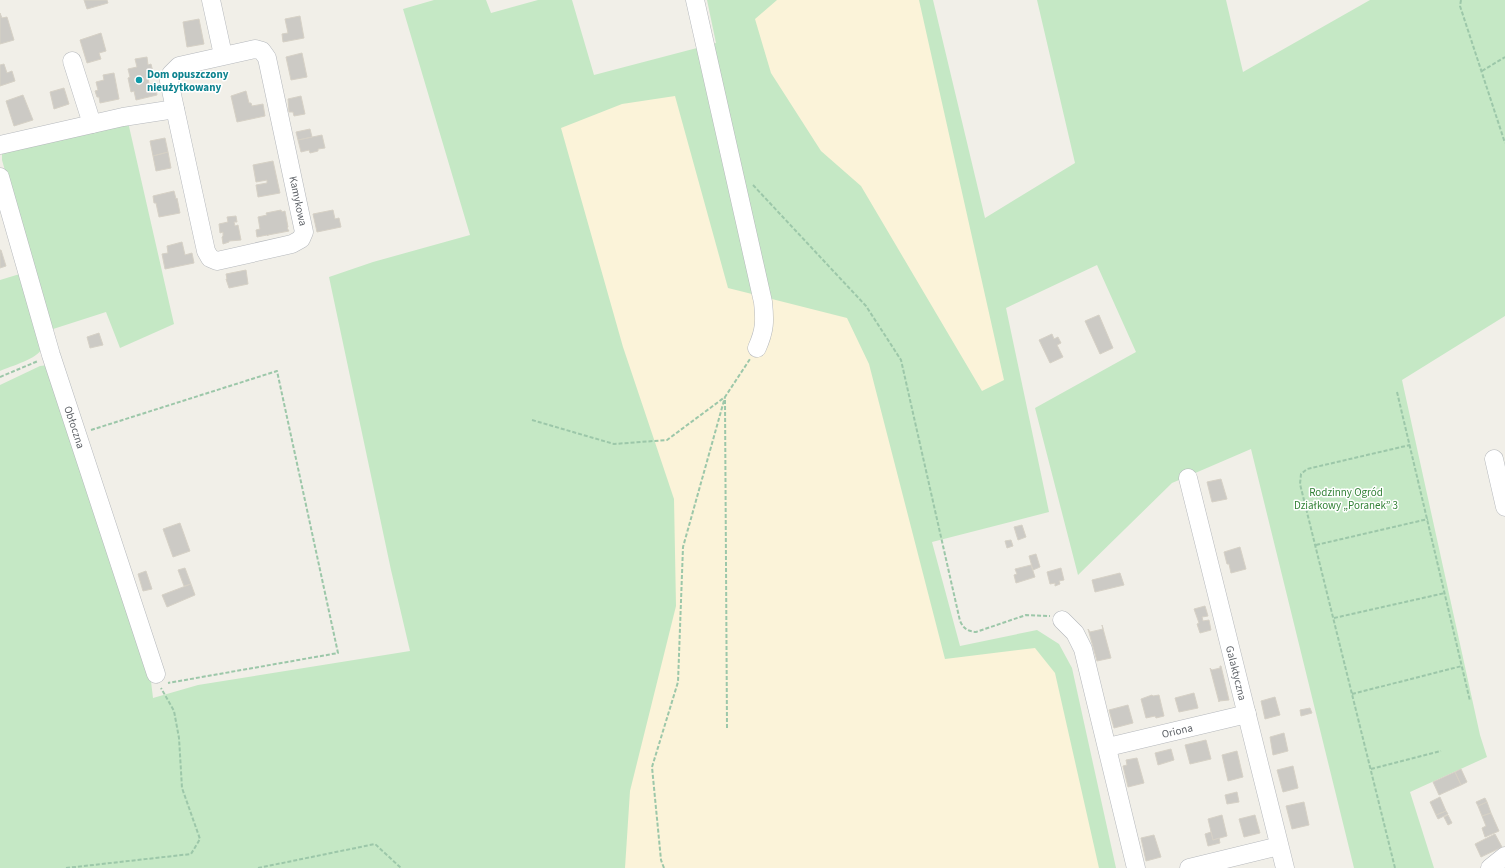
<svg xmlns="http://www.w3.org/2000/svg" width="1505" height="868" viewBox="0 0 1505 868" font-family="'Source Sans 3',sans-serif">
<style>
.green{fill:#c5e8c5}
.sand{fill:#fbf3d9}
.building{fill:#cccac5;stroke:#d6d1c6}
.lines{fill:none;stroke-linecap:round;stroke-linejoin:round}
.minor-casing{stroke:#b5b8bc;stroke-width:19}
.path{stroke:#9cc7a9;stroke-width:2;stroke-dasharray:4 2;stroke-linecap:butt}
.minor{stroke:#fff;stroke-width:18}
.culture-dot{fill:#0f9aa8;stroke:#fff;stroke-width:1.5}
.labels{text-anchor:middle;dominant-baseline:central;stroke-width:3;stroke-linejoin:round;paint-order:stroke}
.culture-label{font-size:11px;font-weight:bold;fill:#0d838f;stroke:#fff;text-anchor:start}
.street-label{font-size:11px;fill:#5f6368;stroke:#fff}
.park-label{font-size:11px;fill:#348238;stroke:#fff}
</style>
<rect width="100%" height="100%" fill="#f1efe8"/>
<path class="green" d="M434,0H486L491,13L538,0H572L594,75L716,43L707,0H933L985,218L1075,163L1037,0H1226L1243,72L1370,0H1505V316L1402,380L1480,735L1487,757L1410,792L1434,868H1354L1251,449L1172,483L1078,575L1035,408L1136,352L1097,265L1006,308L1049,512L932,542L960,646L1037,630L1059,644L1072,668L1116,868H0V385L40,366L49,365L150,673L153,698L198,685L410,651L391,570L329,277L373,262L470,235L403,9Z
M128,122L174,324L120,348L106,312L50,330L2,160V152Z
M23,273L42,348C38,359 11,366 0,371V280Z"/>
<path class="sand" d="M777,0H919L1004,380L982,391L861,186L821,151L771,73L755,19Z
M675,96L728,288L847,318L869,364L945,659L1035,648L1055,673L1099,868H625L630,791L676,606L674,499L623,347L561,128L622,104Z"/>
<path class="building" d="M84,0H107L108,3L87,9Z
M0,13L2,18L7,17L14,40L0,44Z
M300,16L304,38L283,42L282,34L288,33L285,19Z
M199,19L204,44L187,47L183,22Z
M101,33L106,51L99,53L101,59L87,63L80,40Z
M302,53L307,77L291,80L286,57Z
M147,57L148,65L151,64L154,76L148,77L149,84L155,83L157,95L136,100L134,91L131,92L128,78L130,77L128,69L137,67L135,59Z
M4,64L7,73L12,71L15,81L0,86V65Z
M114,73L119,99L100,103L99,97H97L95,91L98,90L96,82L104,80L103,75Z
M64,88L69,104L54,109L50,92Z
M246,91L249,103H251L252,106L263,104L265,116L237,122L231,96Z
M23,95L33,120L14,126L6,101Z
M301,96L305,114L294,116L293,112H289L288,99Z
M310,129L312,137L298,140L296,132Z
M322,135L325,148L318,149V151L310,153L309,150L301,152L298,140Z
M165,138L168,152L153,156L150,141Z
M168,152L171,168L156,171L153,156Z
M273,161L280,193L258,197L256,185L267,183V180L256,182L253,165Z
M174,191L176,199L177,198L180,213L159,217L156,203H154L153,196Z
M281,210L282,212L285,211L288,227L287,228L289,231L268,235V236L267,235L257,237L256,230L260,229L258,217L267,215L266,213Z
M333,210L335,219L339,218L341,227L317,232L313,214Z
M236,216L237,222H234L235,226L238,225L241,240L229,241V242L223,244L222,237L223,236V232L220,233L219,224L228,222L227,217Z
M182,242L185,255L192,253L194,263L165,269L162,254L168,253L167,246Z
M0,250H1L6,266L0,268Z
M246,270L248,284L229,288L226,279H227L226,274Z
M1099,315L1113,348L1100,354L1085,321Z
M99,333L103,345L90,348L87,337Z
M1052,334L1054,339L1058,337L1061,343L1057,345L1063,357L1050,363L1039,340Z
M1221,479L1227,499L1212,502L1207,482Z
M180,523L190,551L173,557L163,529Z
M1022,525L1026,537L1018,540L1014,527Z
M1011,540L1013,546L1007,548L1005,541Z
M1240,547L1246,569L1231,573L1229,564H1227L1224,552Z
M1036,554L1040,567L1033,570L1029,556Z
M1031,565L1035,577L1016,583L1014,575L1017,574L1015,569Z
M185,568L191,584L184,586L178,570Z
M1061,568L1064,580L1059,581L1060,584L1055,586V583L1050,584L1047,572Z
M146,571L152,589L143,591L138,574Z
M1120,573L1124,585L1095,592L1092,580Z
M191,584L195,595L167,607L162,595Z
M1205,606L1208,616L1202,617L1203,621L1209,620L1211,630L1200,633L1197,624L1199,623L1194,609Z
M1102,625L1111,658L1097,661L1088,629L1090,632L1103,629Z
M1220,666H1221L1229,700L1219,701V702L1210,668L1212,670L1220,668Z
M1194,693L1198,708L1179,712L1175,698Z
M1152,695L1153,696L1159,695L1164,716L1156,718L1155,716L1146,718L1141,699Z
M1275,697L1280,715L1265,719L1261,701Z
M1128,705L1133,723L1114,728L1109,710Z
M1310,708L1312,713L1301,716L1300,710Z
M1284,733L1288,751L1273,755L1270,737Z
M1206,740L1211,759L1190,764L1185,745Z
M1171,749L1174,760L1158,765L1155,753Z
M1237,751L1243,777L1228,781L1222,755Z
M1137,758L1144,783L1128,787L1123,766L1127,765L1126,760Z
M1293,766L1298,788L1283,792L1277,770Z
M1461,769L1467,782L1461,785L1455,772Z
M1455,772L1461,785L1439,795L1433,782Z
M1237,792L1239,802L1227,804L1225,795Z
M1440,797L1446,811L1436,815L1430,802Z
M1485,798L1487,802L1478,806L1476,802Z
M1304,802L1309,825L1292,829L1286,806Z
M1487,802L1491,813L1482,816L1478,806Z
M1446,811L1448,814L1438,819L1436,815Z
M1491,813L1499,831L1485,837L1482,828L1486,826L1482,816Z
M1222,815L1227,836L1213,840L1208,819Z
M1255,815L1260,833L1244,837L1239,819Z
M1448,815L1452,823L1448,825L1444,817Z
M1211,832L1213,840L1219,838L1220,843L1208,846L1205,834Z
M1495,834L1502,847L1481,857L1475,844Z
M1154,835L1161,857L1146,861L1141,838Z"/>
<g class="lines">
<g class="minor-casing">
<g id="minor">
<path d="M211,0L223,55"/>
<path d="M695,0L763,302C765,321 765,330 757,348"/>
<path d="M255,49L262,51L267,58L304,232L301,239L292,244L217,261L210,258L206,251L169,81L171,74L179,66Z"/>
<path d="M72,61L92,124"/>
<path d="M0,145L123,117L175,109"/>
<path id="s1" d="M0,177L51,355L156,674"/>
<path d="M1494,459L1505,507"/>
<path id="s2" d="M1188,478L1285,868"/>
<path d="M1062,620L1075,633L1083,649L1136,868"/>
<path id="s3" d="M1108,747L1247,714"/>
<path d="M1189,868L1279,846"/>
<path d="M1490,868L1505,856"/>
</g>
</g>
<path class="path" d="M1461,0L1460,6L1505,143
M1482,71L1505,57
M753,185L866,306L901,360L960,621C964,629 967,631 976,632L1026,615L1050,616
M0,377L38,361
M1397,392L1470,701
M725,400L727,728
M532,420L614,444L667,440L725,397L750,359
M91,430L277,371L338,653L168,683
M1316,545L1428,519
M1334,618L1445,593
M1352,694L1462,666
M1371,769L1441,751
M66,868L191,854L200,839L182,788L179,738L174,711L161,688
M258,868L375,844L401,868
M664,868L661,860L652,767L678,682L683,547L725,397
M1395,868L1300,484L1301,474L1307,469L1410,445"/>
<use href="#minor" class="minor"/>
</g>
<circle class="culture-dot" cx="139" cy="80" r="4"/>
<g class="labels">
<g class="culture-label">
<text x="147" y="74">Dom opuszczony<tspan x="147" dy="13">nieużytkowany</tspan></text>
</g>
<g class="street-label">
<text transform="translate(298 201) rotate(78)">Kamykowa</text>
<text stroke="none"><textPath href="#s1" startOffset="261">Obłoczna</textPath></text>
<text stroke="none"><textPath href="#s2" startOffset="201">Galaktyczna</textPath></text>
<text stroke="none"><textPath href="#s3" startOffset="71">Oriona</textPath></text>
</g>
<g class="park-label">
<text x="1346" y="492">Rodzinny Ogród<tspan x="1346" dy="13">Działkowy „Poranek” 3</tspan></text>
</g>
</g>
</svg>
